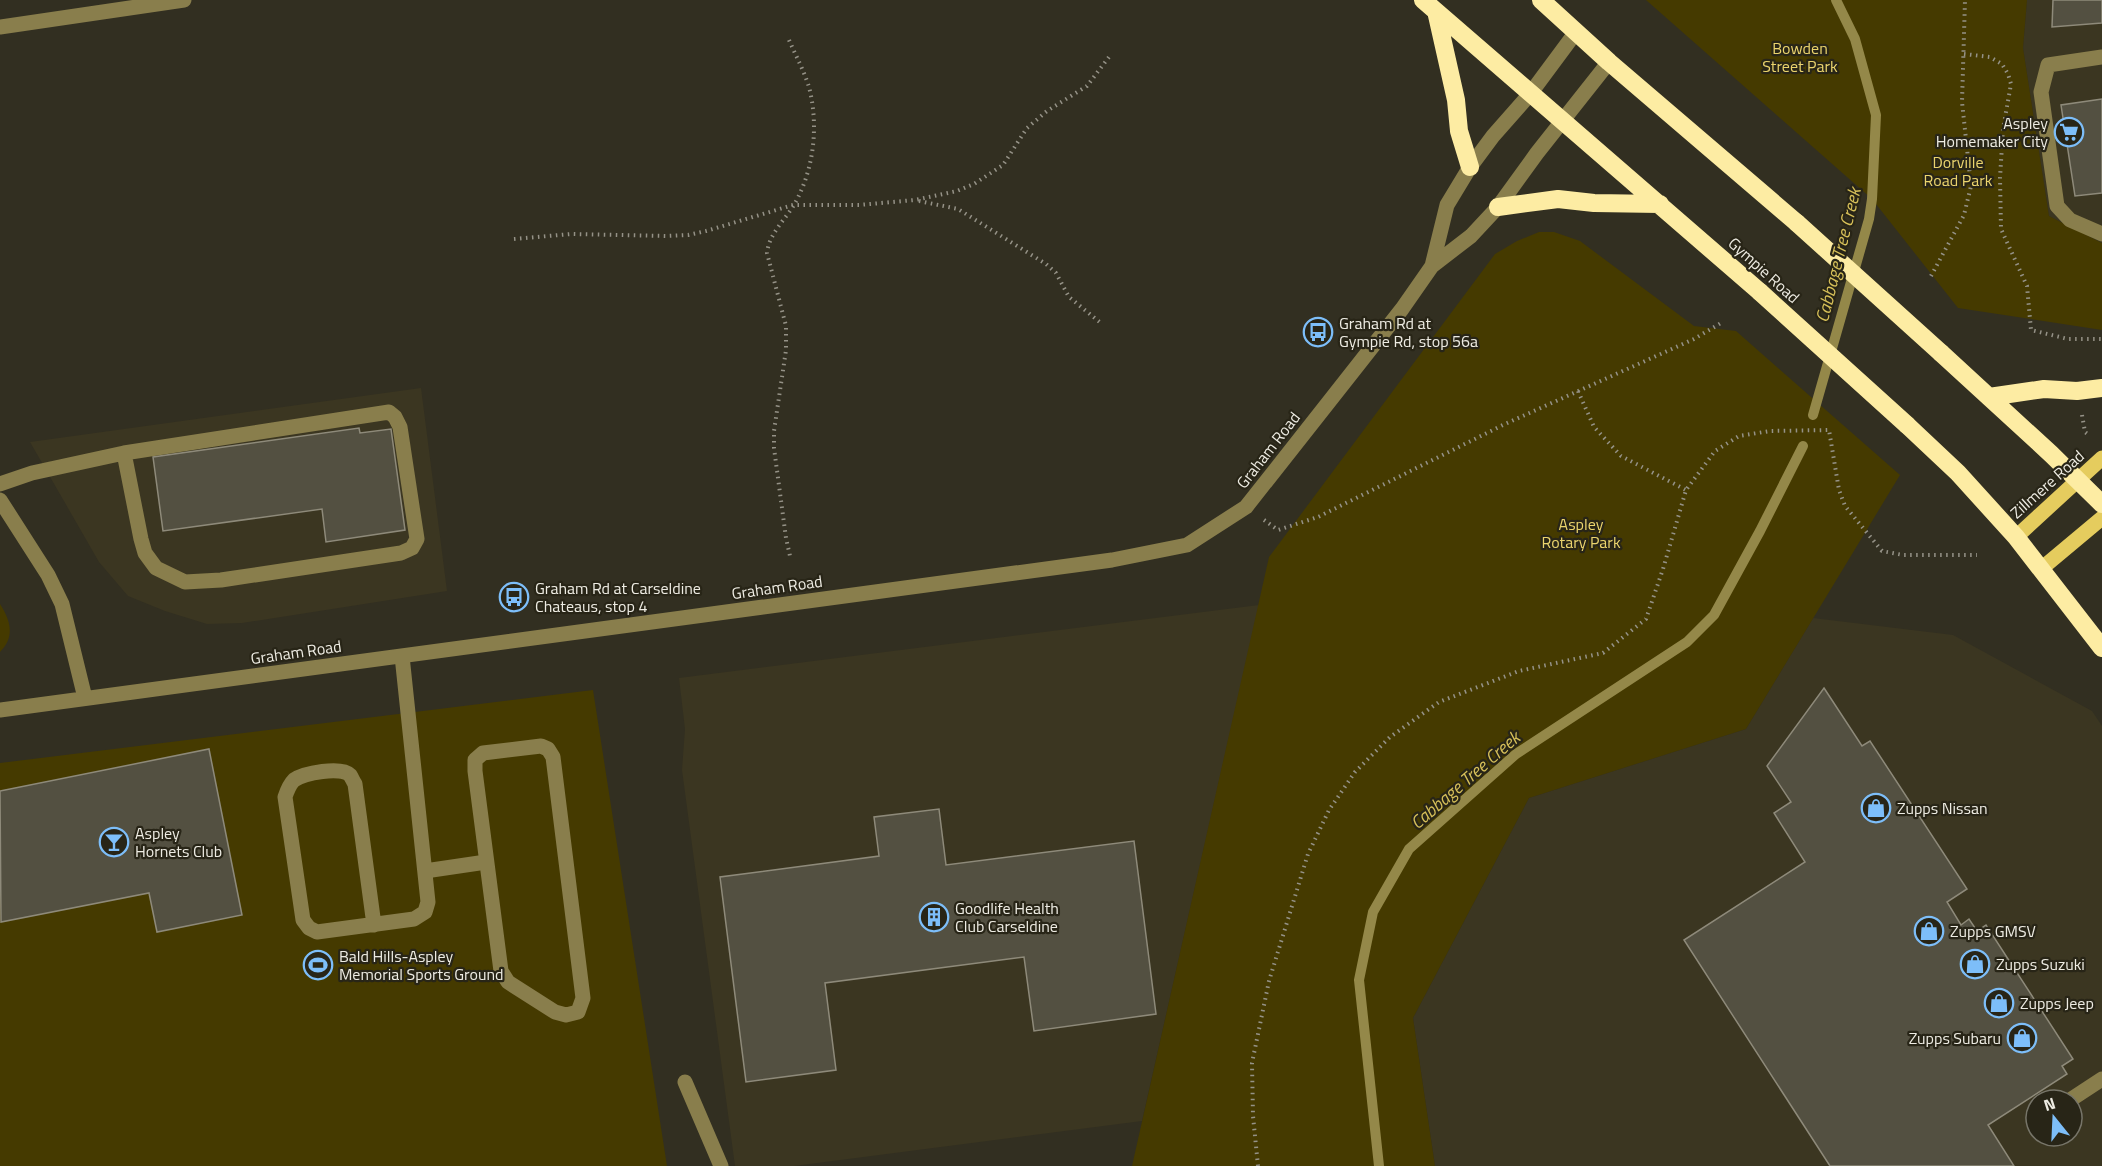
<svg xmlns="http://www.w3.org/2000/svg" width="2102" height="1166" viewBox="0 0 2102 1166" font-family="'Titillium Web',sans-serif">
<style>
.built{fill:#3b3621;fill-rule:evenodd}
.green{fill:#453a00}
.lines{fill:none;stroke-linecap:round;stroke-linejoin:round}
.stream{stroke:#948849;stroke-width:10}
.building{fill:#535041;stroke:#8e8a7a;stroke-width:1.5}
.path{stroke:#959287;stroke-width:4;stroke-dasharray:1.5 4.5;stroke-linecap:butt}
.minor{stroke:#897e4c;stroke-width:15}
.major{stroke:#e5cc5e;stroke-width:15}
.highway{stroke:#fdeca3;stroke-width:18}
.highway-bridge{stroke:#fdeca3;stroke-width:18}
.labels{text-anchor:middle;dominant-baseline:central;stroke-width:4.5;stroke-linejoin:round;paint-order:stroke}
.park-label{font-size:16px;fill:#ebd46d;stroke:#282517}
.poi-label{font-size:16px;fill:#eeece3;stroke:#282517;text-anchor:start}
.street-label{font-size:16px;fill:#eeece3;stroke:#282517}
.water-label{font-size:18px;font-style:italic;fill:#d7c059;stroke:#282517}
</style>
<rect width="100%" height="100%" fill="#322f21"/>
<path class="built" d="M2027,0H2102V243L2049,216L2023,48Z
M421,388L447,591L242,623L207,624L165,611L128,596L99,562L30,442Z
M1259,605L1142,1121L794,1166H735L682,770L685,729L679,678Z
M1813,618L1953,635L2092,711L2102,726V1166H1435L1413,1018L1529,798L1746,729ZM2036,1100H2072V1136H2036Z"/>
<path class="green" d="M1646,0H2027L2023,48L2049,216L2102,243V330L1958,308L1872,199Z
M1539,232H1554L1580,241L1694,326L1736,331L1900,475L1746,729L1529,798L1413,1018L1435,1166H1132L1269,557L1495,254L1517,241Z
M0,604C11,621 15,637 0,652Z
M593,690L667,1166H0V763Z"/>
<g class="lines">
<path class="stream" d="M1813,415L1869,219L1872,199L1876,115L1855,39L1836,0
M1379,1166L1359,980L1373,912L1409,849L1516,754L1687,642L1714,615L1760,531L1803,446"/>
</g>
<path class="building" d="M2053,0H2102V23L2052,27Z
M2102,99V193L2075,196L2061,105Z
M359,428L360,433L391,429L405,530L326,542L322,509L163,531L153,457Z
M1824,688L1862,746L1870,741L1967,889L1947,902L1961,925L1969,919L1977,931L1986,925L2073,1059L2062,1066L2067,1074L1988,1125L2014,1166H1830L1684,940L1805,862L1774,813L1791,802L1767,766Z
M209,749L242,915L157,932L149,893L1,922L0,791Z
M939,809L946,865L1134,841L1156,1014L1034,1031L1024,957L825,983L836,1070L746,1082L720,877L879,856L874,817Z"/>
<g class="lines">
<path class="path" d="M789,40C796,56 804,71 809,87C819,126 814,170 794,205C784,221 769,234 767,253L786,326V350L774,431V448L786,538L790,556
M1964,54L1990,57L2002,64L2008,74L2011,84L2003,129L2000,178L2001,229L2027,286L2031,330L2068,339H2102
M919,201L958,209L1046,264L1056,273L1069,297L1102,324
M514,239L571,234L667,236L688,235L706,231L793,205H859L915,200L957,191L974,184L1003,165L1027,128L1047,111L1087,86L1109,57
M1931,276L1964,215L1971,186L1962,102L1965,0
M1578,391L1594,427L1621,456L1686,490
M2082,415L2085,432L2090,436
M1264,520L1278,530L1318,517L1505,424L1694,339L1721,323
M1258,1166L1253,1116L1252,1063L1269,981L1308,854L1329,810L1355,772L1390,737L1439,702L1519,671L1603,653L1646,619L1663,569L1686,490L1715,451L1739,436L1770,431L1829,430L1839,490L1845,506L1882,551L1903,555H1977"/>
<path class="minor" d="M0,27L184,0
M2102,57L2048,65L2041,92L2057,206L2070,220L2102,234
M1432,266L1447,205L1470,167L1493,136L1530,94L1576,32
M0,484L32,473L124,453L389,412L395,417L400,427L417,539L412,548L401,553L221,580L185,582L156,568L145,553L141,539L124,453
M0,500L48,575L62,604L85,698
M0,710L1112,560L1187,545L1246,507L1402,309L1432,266L1471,236L1498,207L1537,153L1609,62
M541,746L548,749L553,757L583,998L578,1012L566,1015L555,1012L508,982L501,971L475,771V760L483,753Z
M425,871L486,862
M374,925L355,784C353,781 352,778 350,775C341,766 304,773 294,780C289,785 287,791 285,797L303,920L309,928L317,932L414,919L425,912L428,902L402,656
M685,1082L721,1166
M2070,1100L2102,1079"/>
<path class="major" d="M2016,537L2102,458
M2041,569L2102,518"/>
<path class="highway" d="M1423,0L1760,292
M1541,0L1609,62L1797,223
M1436,11L1456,100L1459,131L1470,167
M1498,207L1558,199L1594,203L1660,204
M1941,353L2051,454L2102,504
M1989,397L2044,389L2077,391L2102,388
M1907,425L1958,473L2016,537L2102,648"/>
<path class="highway-bridge" d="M1797,223L1941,353
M1760,292L1907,425"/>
</g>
<defs>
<g id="supermarket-ring" transform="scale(1.5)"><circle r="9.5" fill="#282517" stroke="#7dbef9" stroke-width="1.5"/><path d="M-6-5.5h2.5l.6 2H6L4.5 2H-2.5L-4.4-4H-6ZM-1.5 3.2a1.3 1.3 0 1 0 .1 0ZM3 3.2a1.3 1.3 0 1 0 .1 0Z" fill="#7dbef9"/></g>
<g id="bus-ring" transform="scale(1.5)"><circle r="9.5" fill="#282517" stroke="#7dbef9" stroke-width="1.5"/><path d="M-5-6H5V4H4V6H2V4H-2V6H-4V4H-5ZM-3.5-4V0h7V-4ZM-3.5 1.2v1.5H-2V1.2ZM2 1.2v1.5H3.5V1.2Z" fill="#7dbef9"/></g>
<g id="shop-ring" transform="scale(1.5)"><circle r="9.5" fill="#282517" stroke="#7dbef9" stroke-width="1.5"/><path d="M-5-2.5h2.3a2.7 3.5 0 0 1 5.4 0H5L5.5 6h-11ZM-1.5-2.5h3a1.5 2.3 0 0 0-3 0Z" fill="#7dbef9"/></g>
<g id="bar-ring" transform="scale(1.5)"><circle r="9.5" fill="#282517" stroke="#7dbef9" stroke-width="1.5"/><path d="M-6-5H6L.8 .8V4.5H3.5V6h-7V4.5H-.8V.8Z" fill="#7dbef9"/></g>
<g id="building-ring" transform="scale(1.5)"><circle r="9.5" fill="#282517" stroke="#7dbef9" stroke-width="1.5"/><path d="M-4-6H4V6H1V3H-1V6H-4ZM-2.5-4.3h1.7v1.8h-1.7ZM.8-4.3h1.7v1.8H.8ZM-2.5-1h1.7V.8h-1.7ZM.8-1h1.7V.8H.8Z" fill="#7dbef9"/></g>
<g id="stadium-ring" transform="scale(1.5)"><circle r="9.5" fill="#282517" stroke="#7dbef9" stroke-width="1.5"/><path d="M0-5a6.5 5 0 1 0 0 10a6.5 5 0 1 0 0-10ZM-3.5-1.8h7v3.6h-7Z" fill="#7dbef9"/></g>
</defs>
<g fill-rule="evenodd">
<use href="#supermarket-ring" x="2069" y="132"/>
<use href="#bus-ring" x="1318" y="332"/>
<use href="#bus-ring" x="514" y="597"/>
<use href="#shop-ring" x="1876" y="808"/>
<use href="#bar-ring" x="114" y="842"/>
<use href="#building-ring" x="934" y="917"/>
<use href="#shop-ring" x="1929" y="931"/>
<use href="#shop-ring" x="1975" y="964"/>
<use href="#stadium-ring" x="318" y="965"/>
<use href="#shop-ring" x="1999" y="1003"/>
<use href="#shop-ring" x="2022" y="1038"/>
</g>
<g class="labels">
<g class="park-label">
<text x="1800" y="48">Bowden<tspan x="1800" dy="18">Street Park</tspan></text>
<text x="1958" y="162">Dorville<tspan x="1958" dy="18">Road Park</tspan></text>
<text x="1581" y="524">Aspley<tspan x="1581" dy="18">Rotary Park</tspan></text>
</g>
<g class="poi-label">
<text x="2048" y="123" text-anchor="end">Aspley<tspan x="2048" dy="18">Homemaker City</tspan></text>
<text x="1339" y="323">Graham Rd at<tspan x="1339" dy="18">Gympie Rd, stop 56a</tspan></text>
<text x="535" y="588">Graham Rd at Carseldine<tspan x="535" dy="18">Chateaus, stop 4</tspan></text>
<text x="1897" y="808">Zupps Nissan</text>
<text x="135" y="833">Aspley<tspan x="135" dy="18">Hornets Club</tspan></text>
<text x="955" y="908">Goodlife Health<tspan x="955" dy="18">Club Carseldine</tspan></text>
<text x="1950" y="931">Zupps GMSV</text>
<text x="339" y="956">Bald Hills-Aspley<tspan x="339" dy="18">Memorial Sports Ground</tspan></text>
<text x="1996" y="964">Zupps Suzuki</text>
<text x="2020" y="1003">Zupps Jeep</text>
<text x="2001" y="1038" text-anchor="end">Zupps Subaru</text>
</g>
<g class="street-label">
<text transform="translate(1764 270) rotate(42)">Gympie Road</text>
<text transform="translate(1268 450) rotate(-52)">Graham Road</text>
<text transform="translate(2047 484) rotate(-42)">Zillmere Road</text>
<text transform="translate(777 587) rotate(-8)">Graham Road</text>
<text transform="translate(296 652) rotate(-8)">Graham Road</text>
</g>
<g class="water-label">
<text transform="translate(1838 255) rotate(-76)">Cabbage Tree Creek</text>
<text transform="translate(1465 780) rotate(-41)">Cabbage Tree Creek</text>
</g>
</g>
<g transform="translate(2054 1118) rotate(342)"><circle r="28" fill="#282517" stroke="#777569" stroke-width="1.5"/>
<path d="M0-4.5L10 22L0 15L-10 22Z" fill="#7dbef9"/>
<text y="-9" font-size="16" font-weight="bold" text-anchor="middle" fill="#eeece3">N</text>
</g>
</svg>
